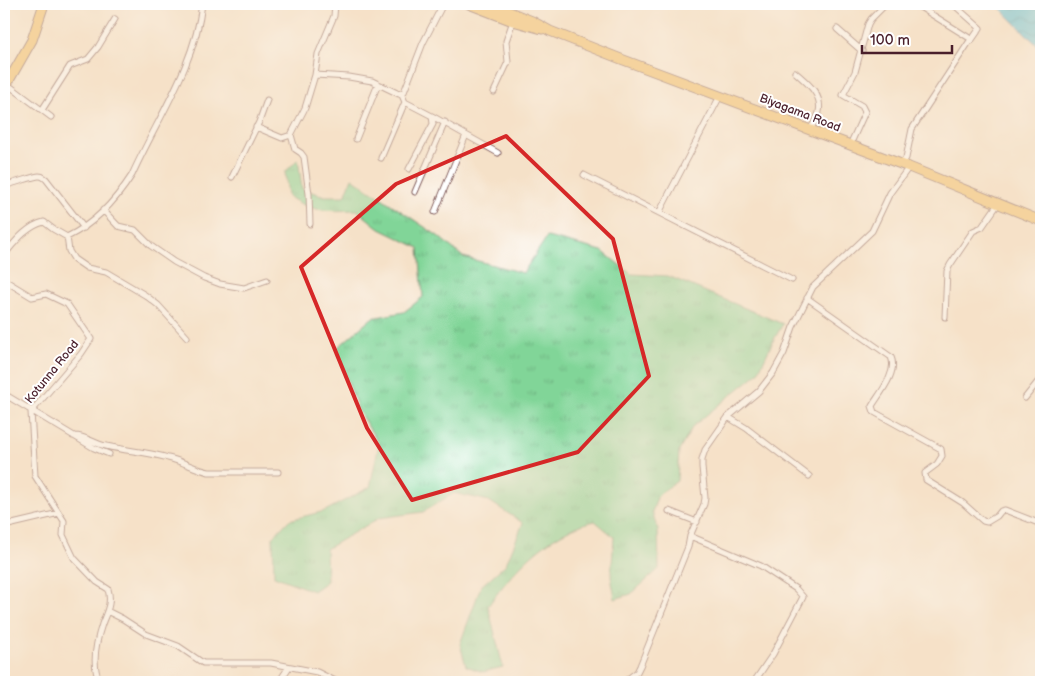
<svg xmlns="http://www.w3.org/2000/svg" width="1045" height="686" viewBox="0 0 1045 686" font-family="'Balsamiq Sans',sans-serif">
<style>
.grass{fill:url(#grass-tufts);stroke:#667a62}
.water{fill:url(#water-waves);stroke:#557284}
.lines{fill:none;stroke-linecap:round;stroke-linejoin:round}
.street-casing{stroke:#866362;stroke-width:7}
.primary-casing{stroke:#866362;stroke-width:11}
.street{stroke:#fff;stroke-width:5}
.primary{stroke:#f3c26a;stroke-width:9}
.marked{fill:none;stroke:#d62828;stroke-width:4;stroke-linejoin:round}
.labels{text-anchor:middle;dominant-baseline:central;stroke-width:4;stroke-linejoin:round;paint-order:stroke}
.street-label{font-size:12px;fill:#4a1f2b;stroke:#fff}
</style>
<defs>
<pattern id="grass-tufts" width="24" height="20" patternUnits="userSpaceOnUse" patternTransform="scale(1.25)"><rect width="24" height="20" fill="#81d598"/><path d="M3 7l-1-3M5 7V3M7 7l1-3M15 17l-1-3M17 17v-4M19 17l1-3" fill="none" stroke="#71b683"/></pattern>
<pattern id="water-waves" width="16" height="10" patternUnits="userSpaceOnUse" patternTransform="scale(1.25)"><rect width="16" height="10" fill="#60c4dd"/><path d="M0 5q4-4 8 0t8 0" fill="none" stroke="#55a8be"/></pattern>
</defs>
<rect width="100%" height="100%" fill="#fff"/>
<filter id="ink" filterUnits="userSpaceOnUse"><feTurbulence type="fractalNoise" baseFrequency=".02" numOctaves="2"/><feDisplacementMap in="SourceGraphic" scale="10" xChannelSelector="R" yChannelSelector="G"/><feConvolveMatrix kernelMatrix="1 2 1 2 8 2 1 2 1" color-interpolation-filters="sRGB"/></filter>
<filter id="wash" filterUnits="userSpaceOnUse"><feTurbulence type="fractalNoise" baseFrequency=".0096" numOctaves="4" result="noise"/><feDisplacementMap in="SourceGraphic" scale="20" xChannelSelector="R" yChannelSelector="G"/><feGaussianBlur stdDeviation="1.12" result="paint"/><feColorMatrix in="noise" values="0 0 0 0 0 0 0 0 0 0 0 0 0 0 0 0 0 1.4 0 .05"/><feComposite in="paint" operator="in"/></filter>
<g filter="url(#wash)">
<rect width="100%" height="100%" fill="#f5e1c8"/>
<path class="grass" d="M298,159L302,189L325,196H345L352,178L438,236L463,257L523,273L547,237L602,251L631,274L668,276L783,324L773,341L758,373L693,426L679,451L677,481L658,495L652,512L658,530L659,569L631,594L615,599L611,577L614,537L595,521C549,531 514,569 488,606L503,667L483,672L466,666L460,644L481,586L506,564L523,523L489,501L454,493L423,512L379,518L326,549L327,581L313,591L274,576L273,537L289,520L325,511L370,487L379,444L359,412L336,349L372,318L404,312L423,297L419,248L380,229L357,210C328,211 313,213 288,196L285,172Z"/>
<path class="water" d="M996,4H1041V49Z"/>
</g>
<g filter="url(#ink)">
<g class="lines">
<g class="street-casing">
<path id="street" d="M953,4L980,28L971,41
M837,29L862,51
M795,72C806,82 823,94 819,112C818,118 813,124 810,130
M315,75L349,77L372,81L399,94L404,92L423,43L443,4
M7,84L51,117
M494,92L508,62L506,41L513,21
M405,102L432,116L433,124L409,169
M42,110L70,66L88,59L98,47L115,19
M432,116L498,153
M256,127L282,138L291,135
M356,139L378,84
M850,145L865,112L862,106L843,95L855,72L868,24L871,19L883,7
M381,158L405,102L401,93
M902,164L906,158L912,129L971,39L915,4
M584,175L792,280
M232,177L259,122L267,100
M4,186C10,184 36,176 39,176C43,176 43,177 46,179L84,228
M415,192L445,122
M103,210L118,226L135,230L151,246L174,262L204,278L220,284L244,288L267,280
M435,212L466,135
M659,213L720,96
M310,224L309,194L304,157L301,153L295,149L291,135L305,108L315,75L318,54L334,16L335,4
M67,237L69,251L74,259L87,268L106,272L145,295L158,305L187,337
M4,255C15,242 27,226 44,222L53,229L67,237C94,224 116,200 132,175C157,119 195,66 202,4
M4,280L32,297L46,294L67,304L91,339L81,354L31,412L35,476L64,521L63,535L74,558L97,582L108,589C112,603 107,611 102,624C96,642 91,665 100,682
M807,298L891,357C898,372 880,393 872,406L874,412L941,449L942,456L937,464L925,473L926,480L963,503L983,521L987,522L997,516L1001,511L1005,510L1041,524
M945,317L947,271L950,265L973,231L982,227L998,204
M4,394L94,448L109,454
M1025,398L1041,378
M728,417L746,428L809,476
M73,436C85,435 94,444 106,446C127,451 148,452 168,458C182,461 195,469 209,472H278
M669,511L697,522
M4,526L59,513
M690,536L761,566L796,589L803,597L773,654L754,682
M107,611L123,619L146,634L178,646L203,663H271L317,672L337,682
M279,682L289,667
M624,682L637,672L640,666L688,547L690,536L704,504L705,498L702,467V459L705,450L728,417L759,391L773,373L784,353L793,327L813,287L872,231L890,193L909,167"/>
</g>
<g class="primary-casing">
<path id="primary" d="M469,4L513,21L542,29
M490,4L532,21L550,31L621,59L909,167L1041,221
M4,89L32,40L44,4"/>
</g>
<use href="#street" class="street"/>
<use href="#primary" class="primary"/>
</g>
</g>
<path d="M0 0H1045V686H0ZM506,136L613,239L649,376L578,452L412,500L367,428L301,267L396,184Z" fill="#f5e1c8" fill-opacity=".55" fill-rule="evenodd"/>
<path class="marked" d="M506,136L613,239L649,376L578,452L412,500L367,428L301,267L396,184Z"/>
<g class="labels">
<g class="street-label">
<text transform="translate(800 113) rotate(21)">Biyagama Road</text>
<text transform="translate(52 372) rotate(-51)">Kotunna Road</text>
</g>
</g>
<rect width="1045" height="686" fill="none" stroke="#fff" stroke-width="20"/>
<path d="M862 45v8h90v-8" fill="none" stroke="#4a1f2b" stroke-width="2.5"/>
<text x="870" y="45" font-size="15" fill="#4a1f2b" stroke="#ffffff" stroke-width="4" paint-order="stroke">100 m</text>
</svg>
